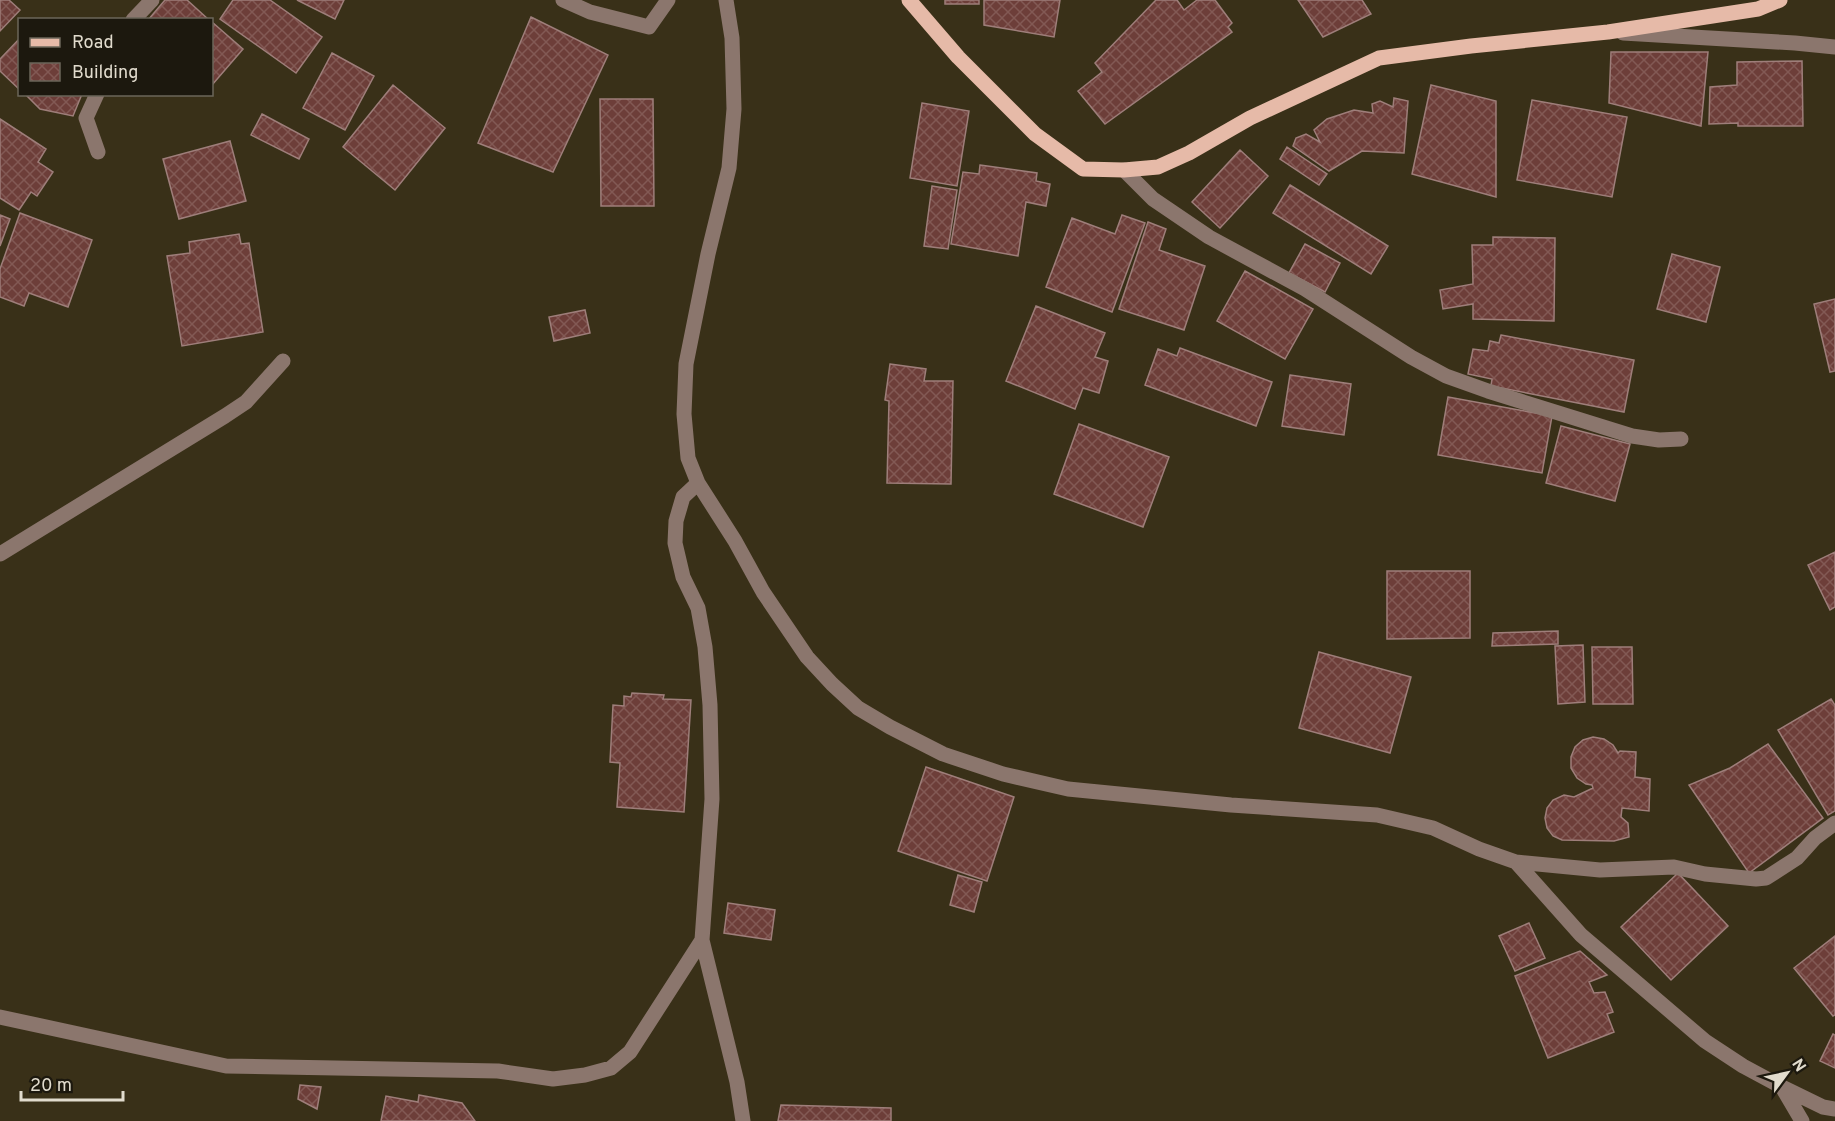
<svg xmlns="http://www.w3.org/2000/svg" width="1835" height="1121" viewBox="0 0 1835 1121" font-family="Overpass,sans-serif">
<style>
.building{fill:url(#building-cross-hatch);stroke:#9e7e7a;stroke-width:1.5}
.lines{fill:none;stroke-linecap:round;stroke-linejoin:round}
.minor{stroke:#8b766d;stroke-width:15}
.major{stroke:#e6baa8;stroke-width:15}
</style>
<defs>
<pattern id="building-cross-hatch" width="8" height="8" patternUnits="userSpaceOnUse" patternTransform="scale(1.5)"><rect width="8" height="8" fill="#6d3e39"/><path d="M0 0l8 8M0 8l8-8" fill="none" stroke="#825954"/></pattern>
</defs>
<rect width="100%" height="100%" fill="#393018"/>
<path class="building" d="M0,0H9L20,10L0,31Z
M165,0H187L209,20H148Z
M233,0H270L322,37L296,73L220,19Z
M297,0H344L335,19Z
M945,0H979V4H945Z
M984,0H1060L1054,37L984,25Z
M1156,0H1177L1184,10L1197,0H1215L1232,23L1228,27L1232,32L1105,124L1078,91L1102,72L1095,63Z
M1298,0H1362L1371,14L1323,37Z
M531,17L608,55L553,172L478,143Z
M212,22L243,49L212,85Z
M20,38V90L0,71V59Z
M1611,52H1708L1701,126L1609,103Z
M332,53L374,76L345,130L303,108Z
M1802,61L1803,126H1738V123L1709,124L1710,87L1737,85V62Z
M393,85L445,128L395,190L343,147Z
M1431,85L1496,101V197L1412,174Z
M25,94H82L73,116L40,109Z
M1394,98L1408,101L1404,153L1362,151L1329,171L1293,146L1296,138L1306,134L1320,142L1314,130L1327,119L1354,110L1373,113L1372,104L1380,101L1393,107Z
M600,99H653L654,206H601Z
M1532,100L1627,117L1612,197L1517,180Z
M922,103L969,111L957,186L910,178Z
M262,114L309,139L299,159L251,135Z
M0,119L46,149L38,162L53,172L37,196L31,192L19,210L0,198Z
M230,141L246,201L179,219L163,159Z
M1287,147L1327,174L1319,185L1280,159Z
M1240,150L1268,176L1220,228L1192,202Z
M980,165L1037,173L1036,181L1050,184L1046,206L1026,202L1018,256L951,244L963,172L979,174Z
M1290,185L1388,246L1371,274L1273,213Z
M932,186L957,190L948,249L924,246Z
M20,213L92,240L68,307L29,293L24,306L0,297V269Z
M0,215L10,219L0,246Z
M1122,215L1145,223L1112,312L1046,287L1072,218L1115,234Z
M1148,222L1166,229L1159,250L1205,266L1184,330L1119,309Z
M239,234L241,244L249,243L263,332L182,346L167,256L190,253L189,242Z
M1493,237L1555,238L1554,321L1473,319V304L1443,309L1440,290L1473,284L1472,245H1493Z
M1305,244L1340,263L1325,292L1289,273Z
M1672,254L1720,267L1706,322L1657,309Z
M1245,271L1313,309L1285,359L1217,321Z
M1835,299V371L1830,372L1814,304Z
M1036,306L1105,333L1095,357L1108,361L1099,393L1083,388L1075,409L1006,381Z
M585,310L590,333L554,341L549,317Z
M1501,335L1634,360L1624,412L1491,386L1492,379L1468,374L1473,349L1488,351L1490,341L1499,343Z
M1180,348L1272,382L1256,426L1145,385L1158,349L1177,356Z
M890,364L926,369L924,381H953L951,484L887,483L889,401L885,400Z
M1290,375L1351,384L1344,435L1282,426Z
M1448,397L1552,416L1542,473L1438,455Z
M1079,424L1169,457L1143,527L1054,494Z
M1561,426L1630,444L1615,501L1546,483Z
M1835,552V607L1830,610L1808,565Z
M1387,571H1470V638L1387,639Z
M1558,631V644L1492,646L1493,633Z
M1583,645L1585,702L1558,704L1555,646Z
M1592,647H1632L1633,704H1593Z
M1319,652L1411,677L1390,753L1299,728Z
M632,693L664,695L663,699L691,700L684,812L617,807L620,763L610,762L613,705L624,706V696L631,697Z
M1831,699L1835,705V811L1828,815L1778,730Z
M1593,737L1604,739L1613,745L1618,753L1620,751L1636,752L1635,777L1650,779L1649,811L1622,808L1621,817L1628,823L1629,837L1614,841L1562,840L1553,836L1547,828L1545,818L1547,808L1553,800L1564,795L1574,797L1593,788L1592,785L1586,784L1577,778L1571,768V757L1575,747L1583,740Z
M1768,744L1823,818L1749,873L1689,785L1730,768Z
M926,767L1014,797L987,881L898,851Z
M1678,873L1728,926L1671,980L1621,927Z
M958,875L982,882L974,912L950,905Z
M728,903L775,910L771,940L724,933Z
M1529,923L1545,958L1515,971L1499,936Z
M1835,936V1015L1833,1016L1794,968Z
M1580,951L1607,975L1589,982L1594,993L1605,992L1613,1012L1607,1014L1614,1032L1548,1058L1515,976Z
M1833,1034L1835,1035V1068L1820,1061Z
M300,1085L321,1087L317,1109L298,1099Z
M419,1095L462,1103L475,1121H381L386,1096L418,1102Z
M781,1105L891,1108V1121H778Z"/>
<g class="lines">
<path class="minor" d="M563,0L590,12L649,27L668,0
M726,0L732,38L734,109L729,168L708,254L686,364L684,414L688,458L698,483L735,541L763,592L807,657L832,684L858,708L890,727L943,754L1003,774L1068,789L1231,805L1377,815L1433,828L1479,849L1516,862L1581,935L1705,1041L1743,1066L1782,1087L1823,1107L1835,1109
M133,20L152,0
M1623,33L1795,43L1835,47
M97,94L86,118L98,152
M1124,170L1153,199L1209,237L1305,289L1411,357L1446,376L1488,391L1632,436L1659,440L1681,439
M698,483L683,497L676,521L675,543L683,577L698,608L705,647L710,705L712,799L702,940L737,1082L743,1121
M0,554L225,416L246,402L283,361
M1516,862L1600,870L1674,867L1705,874L1756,879L1766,878L1797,858L1815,838L1835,823
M0,1017L226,1066L498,1071L553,1079L585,1075L611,1068L630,1052L702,940
M1782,1087L1802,1121"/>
<path class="major" d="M909,0L958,57L1035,134L1083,169L1124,170L1158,167L1189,153L1250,118L1379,58L1471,46L1608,32L1758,9L1780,0"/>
</g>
<rect x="18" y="18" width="195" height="78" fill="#1c180e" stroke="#6b665a" stroke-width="1.5"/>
<rect x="30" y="38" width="30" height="9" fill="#e6baa8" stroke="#6b665a" stroke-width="1.5"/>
<text x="72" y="48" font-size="18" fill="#e1dbcd">Road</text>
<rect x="30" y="63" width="30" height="18" fill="url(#building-cross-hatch)" stroke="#6b665a" stroke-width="1.5"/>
<text x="72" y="78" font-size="18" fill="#e1dbcd">Building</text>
<g transform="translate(1787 1073) rotate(57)" stroke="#1c180e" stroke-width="4.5" paint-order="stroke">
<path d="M0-4.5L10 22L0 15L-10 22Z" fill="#e1dbcd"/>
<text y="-9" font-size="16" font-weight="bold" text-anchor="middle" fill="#e1dbcd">N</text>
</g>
<path d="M21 1091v9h102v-9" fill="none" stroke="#e1dbcd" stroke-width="3"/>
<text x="30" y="1091" font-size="18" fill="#e1dbcd" stroke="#1c180e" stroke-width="4.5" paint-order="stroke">20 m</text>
</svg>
